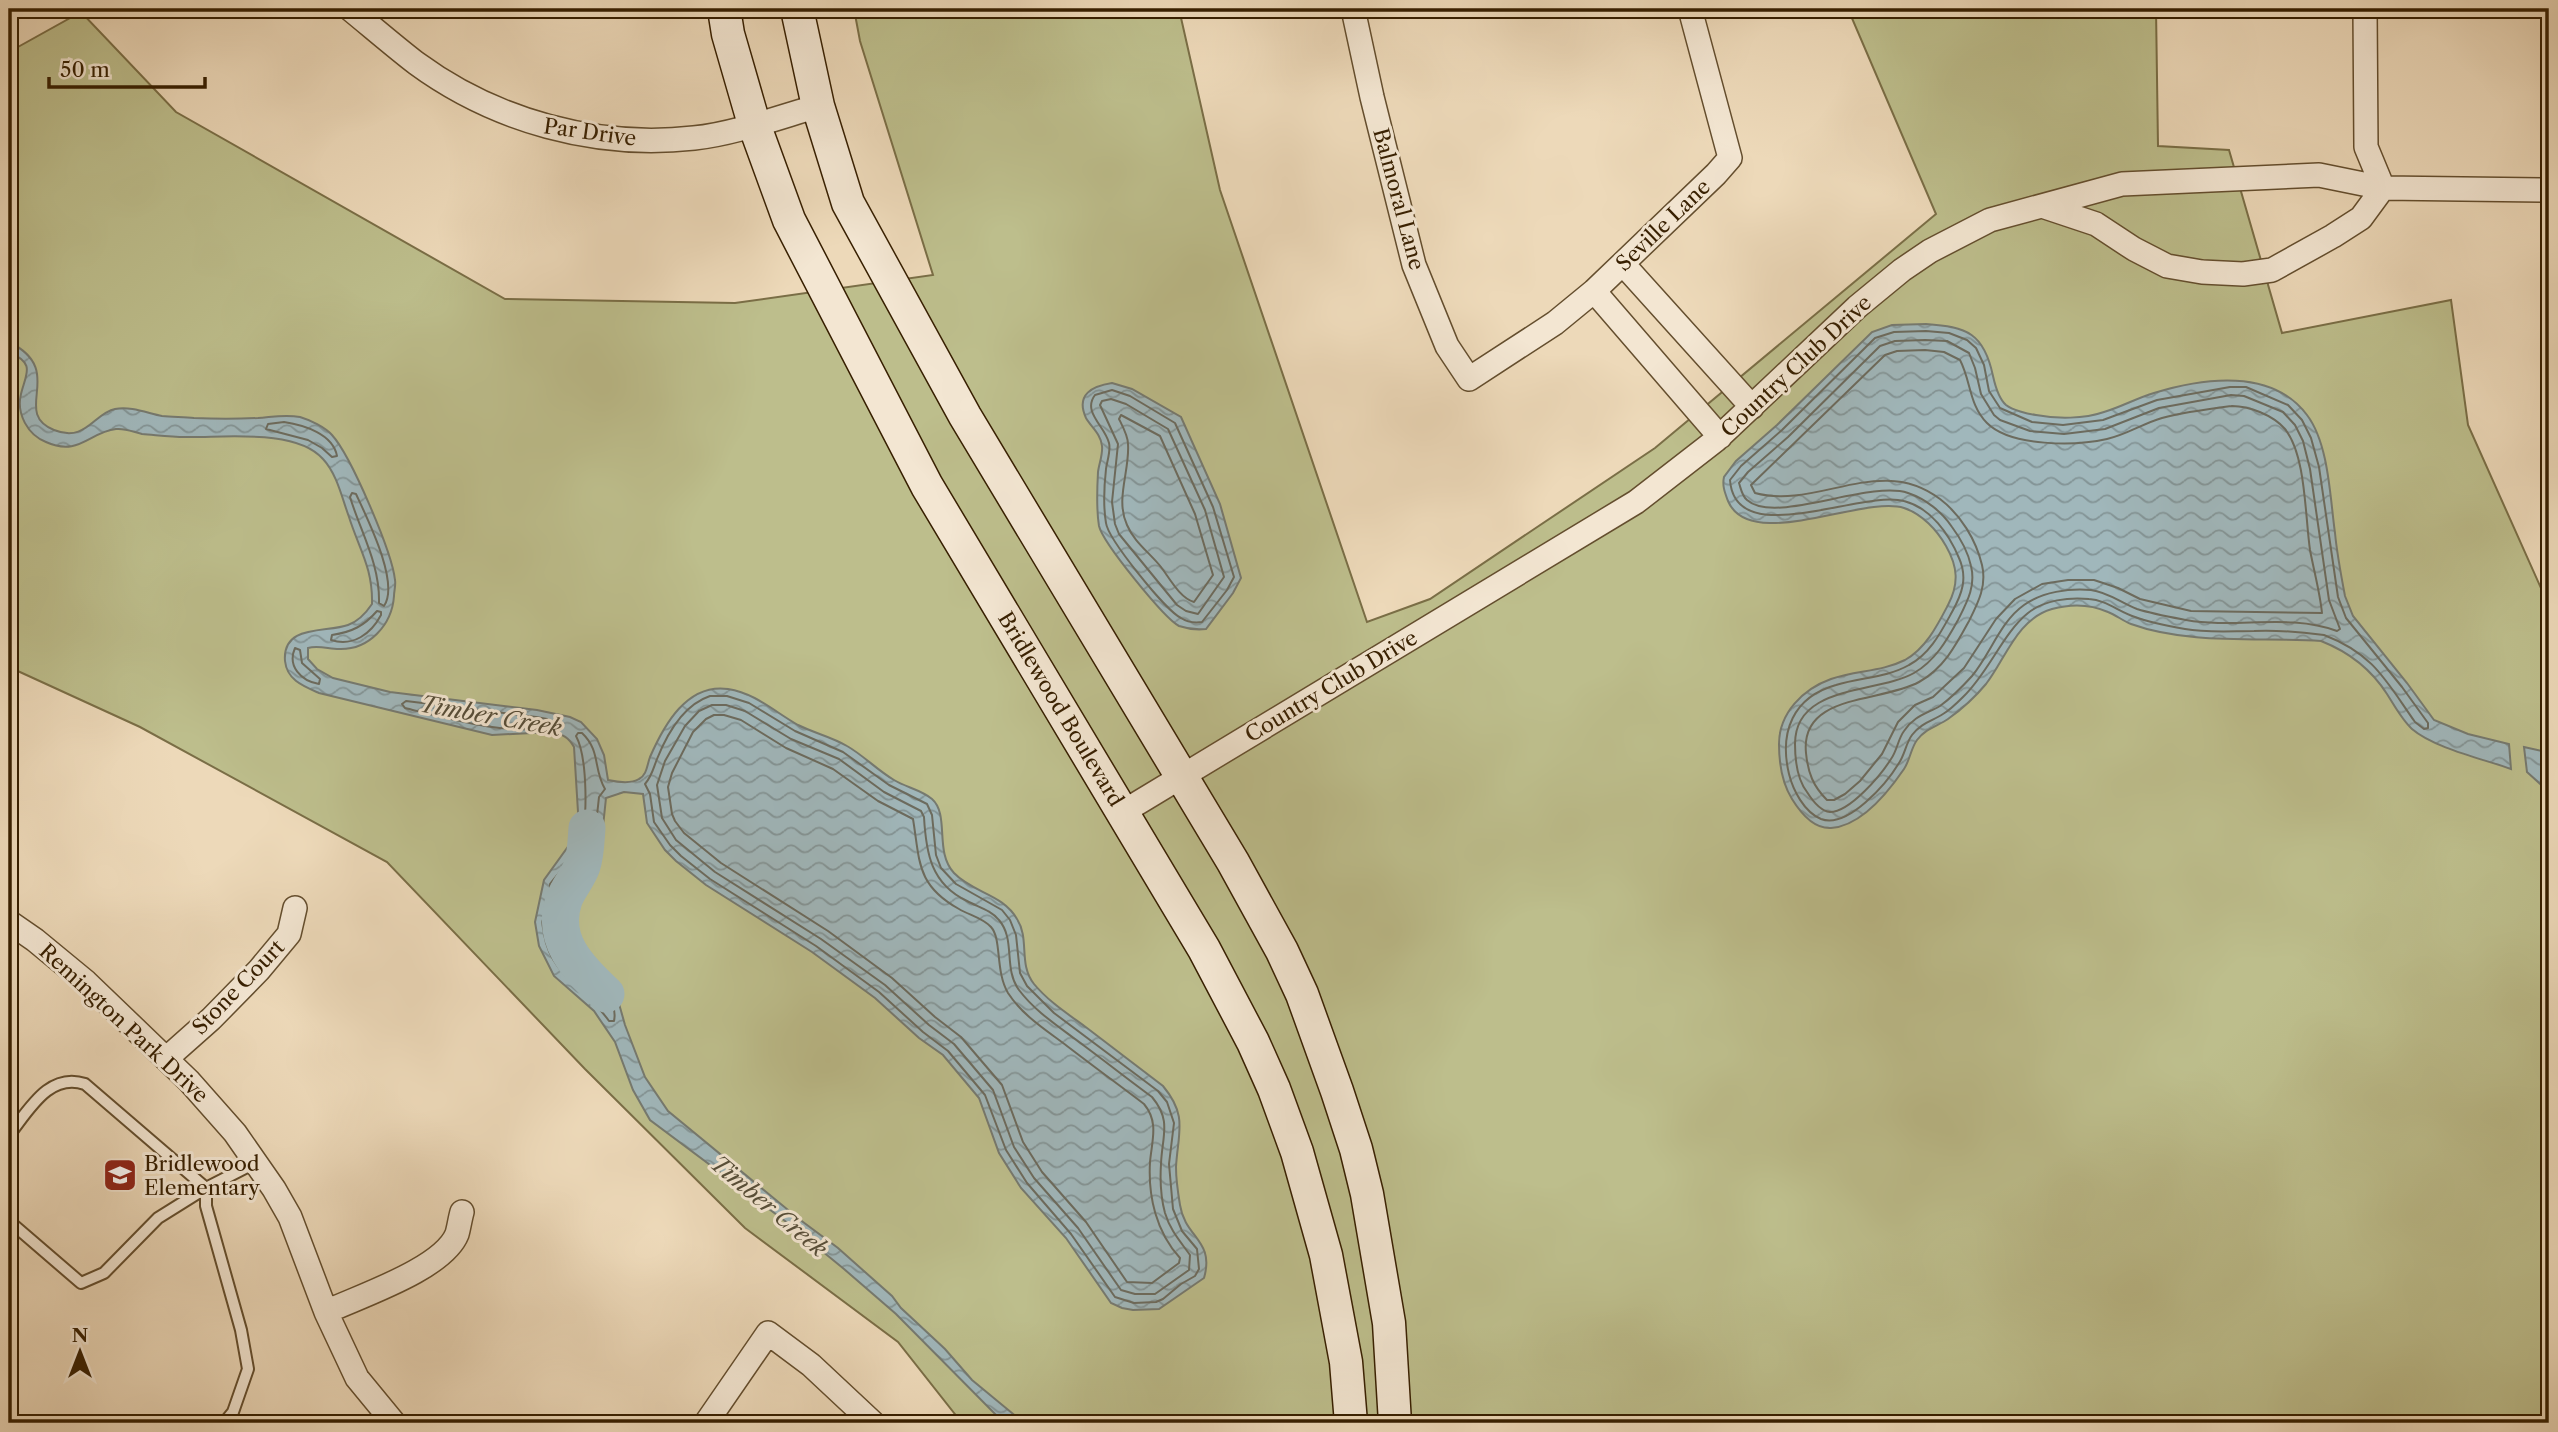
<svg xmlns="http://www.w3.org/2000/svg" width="2558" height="1432" viewBox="0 0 2558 1432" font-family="'Libre Caslon Text',serif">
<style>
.grass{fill:#bdbe8c;stroke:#7a6e46;stroke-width:2}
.water{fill:url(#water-waves);stroke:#767a70;stroke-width:2}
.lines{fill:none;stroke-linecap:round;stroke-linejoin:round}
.shore{stroke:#6c6b5e;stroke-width:2}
.river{stroke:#a0b7bb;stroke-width:37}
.service-casing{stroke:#644e2e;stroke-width:14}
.minor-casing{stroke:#644e2e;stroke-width:26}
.secondary-casing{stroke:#371f00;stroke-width:35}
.service{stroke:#f3e6d2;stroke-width:10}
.minor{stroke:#f3e6d2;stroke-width:23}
.secondary{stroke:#f3e6d2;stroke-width:32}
.labels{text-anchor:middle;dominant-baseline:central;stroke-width:6;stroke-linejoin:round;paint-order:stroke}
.street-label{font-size:21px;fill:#371f00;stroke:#f3e6d2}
.poi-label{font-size:21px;fill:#371f00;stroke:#f3e6d2;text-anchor:start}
.water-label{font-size:23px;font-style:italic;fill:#564d38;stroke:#f3e6d2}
</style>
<defs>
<pattern id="water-waves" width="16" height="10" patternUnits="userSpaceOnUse" patternTransform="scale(1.75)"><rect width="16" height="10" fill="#a0b7bb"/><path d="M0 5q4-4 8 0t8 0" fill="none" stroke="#839496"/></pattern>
</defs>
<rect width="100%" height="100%" fill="#edd9b9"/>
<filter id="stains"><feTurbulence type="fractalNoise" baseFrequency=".00286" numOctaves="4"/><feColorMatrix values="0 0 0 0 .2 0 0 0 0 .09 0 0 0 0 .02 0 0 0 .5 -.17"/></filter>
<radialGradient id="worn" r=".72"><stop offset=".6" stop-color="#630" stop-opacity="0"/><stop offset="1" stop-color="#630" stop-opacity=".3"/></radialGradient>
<path class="grass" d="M854,9H1179L1220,190L1367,622L1430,599L1655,448L1936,214L1848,9H2156L2158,146L2229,150L2282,333L2451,300L2468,425L2549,606V1423H962L898,1342L745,1228L585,1069L387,862L140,727L9,667V52L81,12L176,112L505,299L735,303L933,275L860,41Z"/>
<path class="water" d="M1926,324C1967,327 1984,333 1993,376C1995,385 1998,398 2006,405C2012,410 2028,414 2036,415C2057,419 2084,419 2104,412C2121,407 2137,398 2154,393C2203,378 2272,368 2307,415C2329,444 2330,498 2335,533C2337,554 2341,575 2345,596L2353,616L2407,683L2434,720L2468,734L2509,744L2511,769C2483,759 2434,748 2412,729C2402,720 2394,705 2387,694C2371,669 2349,652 2321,641C2260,637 2189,645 2131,624C2123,621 2116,615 2108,612C2090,604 2070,604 2052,609C2017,619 2006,658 1986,684C1976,696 1962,709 1948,719C1938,726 1926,728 1917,740C1911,748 1910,760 1904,769C1889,791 1861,826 1831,828C1814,829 1800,812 1792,799C1782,783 1779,762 1779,744C1779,713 1803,689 1831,679C1856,670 1881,672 1905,660C1926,648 1937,626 1948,605C1959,584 1958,567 1946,546C1937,530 1922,514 1904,508C1863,495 1750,553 1728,501C1725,493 1722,486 1724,477L1736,461L1777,425L1872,332L1892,325Z
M9,342C68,371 10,412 54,430C86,443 94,413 115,409C131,406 147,413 162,416C173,417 184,417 194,418C215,419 237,419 258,418C272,417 285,414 300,417C310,420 325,427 332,435C351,456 392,552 395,580C396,585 394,591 394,596C392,625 369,650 339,649C329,649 318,645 308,648V659L317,669L333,678L390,692L537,710L570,717L581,722L597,739L604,755L608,780C617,782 631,784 639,779C647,775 647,765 650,757C664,725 687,683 728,689C755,693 775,712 798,725C814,733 832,737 847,746C863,755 877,770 894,780C905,787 922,790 932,799C950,815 934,852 954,873C973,893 1003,894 1017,919C1030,939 1018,964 1034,984C1049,1002 1068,1014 1087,1028C1112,1047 1137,1066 1163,1086C1188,1116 1178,1132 1176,1167C1176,1180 1178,1193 1180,1205C1185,1238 1215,1240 1204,1278L1159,1309L1133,1310L1122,1308L1111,1303L1066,1238L1021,1188L999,1153L979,1098L943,1055L919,1038L875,998L812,952L706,885L676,861L665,850L647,823L643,794L624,792L606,798L600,855L590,867L572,879L560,895L556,910L557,926L567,953L616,993L625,1025L645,1077L668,1111L799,1219L838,1248L892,1296L901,1308L945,1349L972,1380L1024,1423H1004L896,1314L844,1269L789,1224L650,1120L633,1090L615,1042L594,1011L554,976L539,946L535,922L544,880L572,841L576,828L578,812L574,747C569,738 563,734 552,732L492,735L319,693C303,686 287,680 285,661C282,624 326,633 348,625C359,621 366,613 372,604C373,568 359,549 349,517C342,498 337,474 323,459C296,428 222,438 185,437C170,437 156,435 142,434C133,432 126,428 116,429C89,432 79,457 46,442C28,435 16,414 21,394C26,373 36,364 9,352Z
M1112,383L1132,389L1181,417L1220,504L1241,578L1233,593L1206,629C1197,630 1188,629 1179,626C1164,618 1103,543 1099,526C1096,508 1097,490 1098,472C1099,464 1103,454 1102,446C1101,434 1091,427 1086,418C1075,394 1093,386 1112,383Z
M2524,747L2542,751L2549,756V792L2527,772Z"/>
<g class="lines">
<path class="shore" d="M1926,331L1949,333L1967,340L1976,348L1984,365L1989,391L2000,408L2032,422L2063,425L2103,420L2157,400L2230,387H2246L2288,405L2302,420L2311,438L2319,467L2338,597L2346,618L2402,687L2428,723V728L2424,729L2415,722C2386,681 2374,654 2324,635C2301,632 2277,630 2254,631C2231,631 2207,633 2185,629C2168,626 2151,623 2135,617C2119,612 2106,600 2089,599C2069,597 2044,600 2028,613C2003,633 1989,672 1963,697C1957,703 1950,710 1943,714C1932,721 1921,723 1912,735C1906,743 1905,754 1899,763C1887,783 1848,829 1821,819C1804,812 1793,790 1789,774C1779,732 1793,697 1836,685C1861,677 1886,678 1909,665C1930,654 1941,632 1952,612C1962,594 1968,578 1959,558C1949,534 1931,508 1904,501C1862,489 1735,552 1730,480L1741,466L1782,430L1875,338L1894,332Z
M1925,340L1947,341L1969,353L1975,368L1981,394L1994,415L2000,420L2030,431L2064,434L2105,429L2159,408L2231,395L2244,396L2283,412L2295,425L2303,441L2310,469L2329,600L2340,629L2337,631C2289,613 2236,629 2186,620C2170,617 2153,614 2137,609C2121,603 2108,592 2091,590C2069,588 2042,592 2024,605C2000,622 1991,653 1972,676C1963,686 1951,698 1940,706C1926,714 1914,716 1904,731C1898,739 1897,751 1891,759C1881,775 1850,812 1830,812C1820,811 1812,800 1807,792C1797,779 1795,760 1795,744C1795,684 1877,694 1914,673C1935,661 1947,640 1958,620C1967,602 1976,586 1971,566C1968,552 1961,539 1952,527C1942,512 1926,499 1908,493C1868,480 1775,525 1747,500C1742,496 1741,489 1739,483L1748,472L1788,437L1880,346L1895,341Z
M1925,350L1944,352L1960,360C1971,381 1969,405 1987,423C2011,447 2076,446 2107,439C2126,435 2144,423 2162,418C2185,412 2209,409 2232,406C2249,406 2273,415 2285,429C2306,455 2305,516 2310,550C2314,571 2320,593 2322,613L2191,611L2140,599L2118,588L2094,580H2068L2042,584L2015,599L1996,619L1964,668L1933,697L1915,705L1898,722L1882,754L1860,781L1845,794L1834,800H1827C1813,786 1808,773 1806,753C1800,693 1881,703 1919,682C1944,668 1956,645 1969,621C1978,603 1987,586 1982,565C1976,540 1961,515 1940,499C1880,453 1818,510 1755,493L1751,485L1885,355L1897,351Z
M1112,390L1130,396L1175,423L1213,507L1234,577L1227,590L1202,622C1195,623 1187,622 1181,618C1166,611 1108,539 1106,523C1103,505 1104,487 1106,469C1107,461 1111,451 1109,443C1105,426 1082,412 1095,395Z
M1111,399L1126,404L1168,429L1205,510L1224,577L1198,614L1186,611L1177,605L1119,534L1115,524L1112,502L1118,444L1100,405L1102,401Z
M1121,415L1160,436L1195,514L1213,575L1194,602C1180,598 1170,579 1161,567C1150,553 1134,542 1127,525C1115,499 1130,471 1128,444C1128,436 1123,427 1119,419Z
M284,422C304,425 333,434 337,456L332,457L322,448L308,440L266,429L268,424Z
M352,493L356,494C367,518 400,583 384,606L379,603C380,564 361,533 350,497Z
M377,611L381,612V615C371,634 353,647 331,640L332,635C352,632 364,626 377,611Z
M295,648L300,650L302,663L320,679L319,684C301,681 287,666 295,648Z
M710,696H727L749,703L795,731L843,752L889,785L927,804L932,815L936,855L941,868L956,884L1002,910L1010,920L1016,935L1020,973L1027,986L1054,1013L1158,1091L1167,1102L1174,1123L1169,1164L1173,1209L1182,1231L1197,1249L1199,1269L1195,1276L1181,1284L1163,1299L1156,1302L1134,1303L1115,1297L1071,1234L1027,1183L1006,1150L985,1095L948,1051L923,1032L879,992L816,946L710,879L681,856L670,845L654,822L650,794L645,784C652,776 653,769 657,759C667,734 683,705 710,696Z
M406,701L536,717L547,719L548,723C525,741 434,715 405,708L402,704Z
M712,705H726L745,711L791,739L839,759L884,792L921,811L924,817C926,853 931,884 967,901C978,907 991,910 999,920C1016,940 1003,968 1019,990C1034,1010 1055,1024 1075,1039C1101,1058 1126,1078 1152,1097C1172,1121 1162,1136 1161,1164C1160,1179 1161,1198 1165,1213C1170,1230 1180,1241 1190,1255L1189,1270L1155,1294H1135L1121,1290L1078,1228L1034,1178L1014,1147L993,1090L954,1044L929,1025L885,985L821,939L715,872L676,840L662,818L657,785L665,761L685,726L699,711Z
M714,715H724L741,720L786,748L833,769L878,801L913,819C920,861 916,885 959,909C969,915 983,918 991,927C1002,939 995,971 1008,993C1023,1016 1046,1030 1067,1046C1093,1066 1119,1085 1144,1104C1159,1122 1152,1140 1150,1162C1148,1196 1156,1232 1180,1258L1179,1263L1152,1283L1127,1282L1086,1222L1042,1172L1023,1142L1002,1085L961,1037L935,1017L892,978L828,931L721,863L684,833L675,821L672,814L668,787L672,773L693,732L706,719Z
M578,733H582C601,751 593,769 605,789L599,797L593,852L586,861L568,874L552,890L550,888V884C560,871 573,858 579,844C589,822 587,756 576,736Z
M546,914L549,916C551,929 554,949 563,959C581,977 620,991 614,1021H609C587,989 551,976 544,934C543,926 540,920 546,914Z"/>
<path class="river" d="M587,828C586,840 586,854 582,866C578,878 568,888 564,900C550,941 579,968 606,994"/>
<g class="service-casing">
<path id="service" d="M9,1135C29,1110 49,1072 85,1084L206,1188L158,1218L104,1273L81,1283L9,1221
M224,1423L233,1412L248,1369L241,1330L206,1206V1188L255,1163"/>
</g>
<g class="minor-casing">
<path id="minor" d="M350,9C372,27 394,46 416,63C495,121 596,149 694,138C733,134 780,117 818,106
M1353,9L1372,97L1414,265L1447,346L1469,379L1555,323L1594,291L1716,174L1730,158L1690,9
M2365,9L2366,147L2383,188
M2045,207L2096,224L2134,249L2167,266L2202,272L2243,274L2272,270L2333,236L2361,218L2383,188
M1623,264L1752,407
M1594,291L1720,437
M1123,812L1636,502L1716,440L1857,307L1902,270L1930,251L1990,220L2122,184L2319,175L2383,188L2549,190
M9,922L35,940L86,982L189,1081L235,1133L274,1189L290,1217L326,1312L357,1378L394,1423
M167,1058L211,1019L259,970L289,934L295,908
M326,1312C360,1296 443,1269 457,1234C459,1227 460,1219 462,1212
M706,1423L768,1333L811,1365L873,1423"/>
</g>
<g class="secondary-casing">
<path id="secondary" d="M724,9L728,34L754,124L789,220L927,486L1204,949L1253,1042L1274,1089L1297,1152L1326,1255L1346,1362L1351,1423
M797,9L818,106L848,203L965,416L1233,862L1282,951L1302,994L1337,1091L1356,1149L1367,1194L1389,1323L1395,1423"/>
</g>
<use href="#service" class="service"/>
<use href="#minor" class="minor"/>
<use href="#secondary" class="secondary"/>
</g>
<defs>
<g id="school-square" transform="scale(1.75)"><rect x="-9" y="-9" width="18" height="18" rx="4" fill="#8f2418" stroke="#f3e6d2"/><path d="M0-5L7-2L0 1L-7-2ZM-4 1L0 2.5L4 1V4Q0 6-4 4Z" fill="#fff"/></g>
</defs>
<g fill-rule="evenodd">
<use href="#school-square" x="120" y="1175"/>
</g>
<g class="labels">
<g class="street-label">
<text transform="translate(590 132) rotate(8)">Par Drive</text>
<text transform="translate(1399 199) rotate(75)">Balmoral Lane</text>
<text transform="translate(1663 225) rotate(-44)">Seville Lane</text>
<text transform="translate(1796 366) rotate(-43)">Country Club Drive</text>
<text transform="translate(1331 686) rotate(-31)">Country Club Drive</text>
<text transform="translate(1061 709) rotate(59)">Bridlewood Boulevard</text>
<text transform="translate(238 987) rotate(-46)">Stone Court</text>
<text transform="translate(124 1023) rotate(43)">Remington Park Drive</text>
</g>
<g class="poi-label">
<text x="144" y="1163">Bridlewood<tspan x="144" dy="24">Elementary</tspan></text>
</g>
<g class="water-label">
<text transform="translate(491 716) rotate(10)">Timber Creek</text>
<text transform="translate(769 1206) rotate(40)">Timber Creek</text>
</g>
</g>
<rect width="2558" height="1432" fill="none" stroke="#edd9b9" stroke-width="35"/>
<rect x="10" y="10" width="2537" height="1411" fill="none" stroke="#371f00" stroke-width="3.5"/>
<rect x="18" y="18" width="2523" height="1397" fill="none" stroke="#371f00" stroke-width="2"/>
<g transform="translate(80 1352)" stroke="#f3e6d2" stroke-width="5" paint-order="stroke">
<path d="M0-5L12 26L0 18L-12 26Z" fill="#371f00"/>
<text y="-10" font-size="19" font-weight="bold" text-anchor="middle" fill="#371f00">N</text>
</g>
<path d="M49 77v10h156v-10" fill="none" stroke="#371f00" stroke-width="3.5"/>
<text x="60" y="77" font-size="21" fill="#371f00" stroke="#f3e6d2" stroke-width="5" paint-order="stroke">50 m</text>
<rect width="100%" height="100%" filter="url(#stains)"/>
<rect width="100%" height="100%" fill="url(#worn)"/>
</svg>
